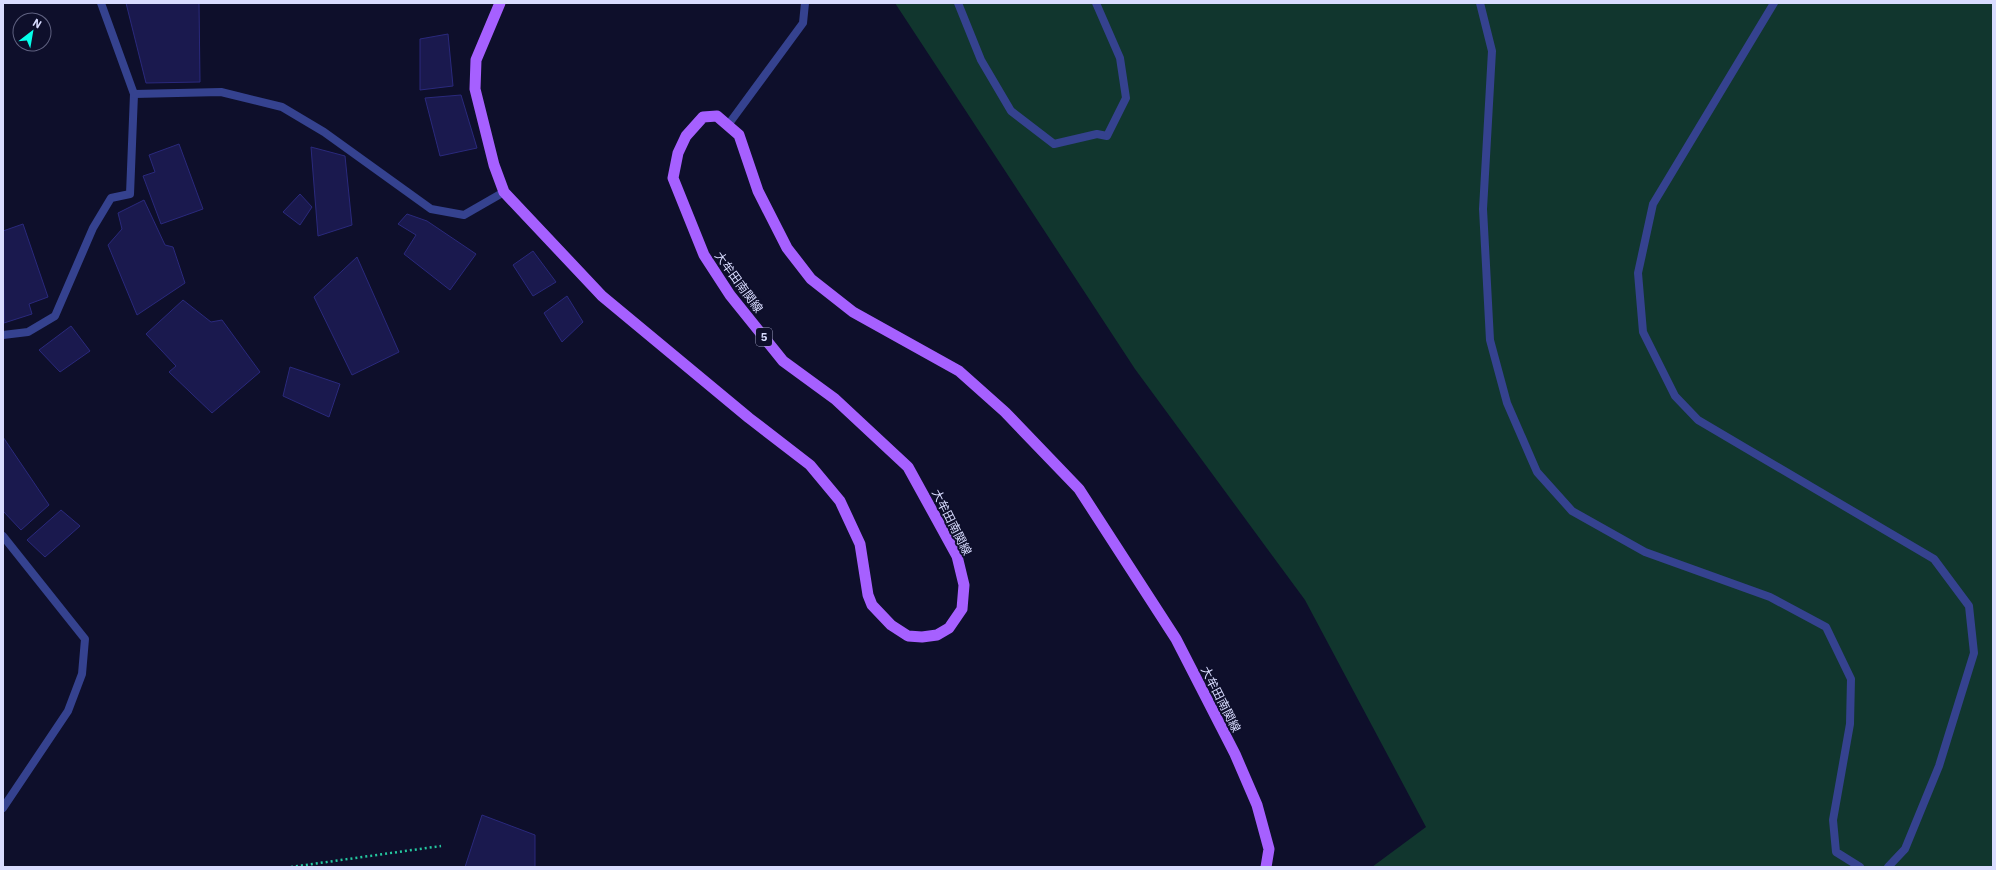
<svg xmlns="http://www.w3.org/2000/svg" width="1996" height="870" viewBox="0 0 1996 870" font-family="'IBM Plex Sans','Noto Sans JP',sans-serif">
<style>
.green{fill:#11362e}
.building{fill:#1a194e;stroke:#2a297c}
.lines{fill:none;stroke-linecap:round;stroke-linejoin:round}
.path{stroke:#25c79f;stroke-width:2.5;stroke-dasharray:2 3;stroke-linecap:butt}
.service{stroke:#35428f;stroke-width:8}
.minor{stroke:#35428f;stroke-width:8}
.primary{stroke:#a660ff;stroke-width:11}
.labels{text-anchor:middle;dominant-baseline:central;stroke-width:4;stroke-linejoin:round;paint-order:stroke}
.shield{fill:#0e0f2b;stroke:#9c9ebf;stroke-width:1}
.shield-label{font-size:11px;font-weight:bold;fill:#d9dcff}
.street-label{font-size:12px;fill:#d9dcff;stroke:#0e0f2b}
</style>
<rect width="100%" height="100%" fill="#0e0f2b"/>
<path class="green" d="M895,3H1993V867H1372L1426,827L1305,600L1135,369Z"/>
<path class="building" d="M126,3H199L200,82L146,83Z
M448,34L453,86L420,90V39Z
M461,95L477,148L440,156L425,98Z
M179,144L203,209L161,224L143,176L155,172L149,155Z
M311,147L345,156L352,225L318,236Z
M300,194L312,207L300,225L283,212Z
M144,200L165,245L173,247L185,283L137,315L108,245L122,229L118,213Z
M407,214L427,221L476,254L450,290L404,254L416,235L398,224Z
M23,224L48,297L29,304L32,314L4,323L3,231Z
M533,251L556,282L533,296L513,265Z
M357,257L399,352L352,375L314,297Z
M567,296L583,322L562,342L544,313Z
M183,300L211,322L222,320L260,372L212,413L169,372L176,366L146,334Z
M71,326L90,351L60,372L39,350Z
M290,367L340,384L329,417L283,396Z
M3,437L49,505L21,530L3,511Z
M61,510L80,526L45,557L27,540Z
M482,815L535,835V867H465Z"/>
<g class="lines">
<path class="path" d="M291,867L441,846"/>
<path class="service" d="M3,335L28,332L55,316L93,228L111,198L130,194L134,94"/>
<path class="minor" d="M101,3L134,94L221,92L282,107L324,132L431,209L464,215L504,192
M958,3L981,60L1011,111L1054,144L1097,134L1107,136L1126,98L1120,58L1096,3
M1480,3L1492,51L1483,209L1490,340L1507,403L1537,472L1572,511L1645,552L1770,597L1826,627L1851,679L1850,724L1833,820L1836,852L1860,867
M1774,3L1653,204L1638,273L1643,332L1675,396L1698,420L1934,559L1969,606L1974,653L1939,766L1905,849L1888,867
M728,125L803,23L805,3
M3,536L85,639L82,674L68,711L3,808"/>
<path class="primary" d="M500,3L476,60L475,89L494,165L504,192L602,296L749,418L810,465L840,501L860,544L868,595L872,605L891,625L908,636L922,637L937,635L949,628L962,609L964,585L957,556L908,467L835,399L783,361L730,295L704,255L673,178L678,153L686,136L703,117L717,116L739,135L758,191L787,248L811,279L853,312L959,371L1005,412L1079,489L1176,639L1235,754L1257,805L1269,849L1266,867"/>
</g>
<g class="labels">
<rect class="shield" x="756" y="328" width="16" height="18" rx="3"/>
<g class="shield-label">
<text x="764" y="337">5</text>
</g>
<g class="street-label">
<text transform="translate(739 282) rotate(54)">大牟田南関線</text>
<text transform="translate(952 522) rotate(63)">大牟田南関線</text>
<text transform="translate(1221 699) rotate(63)">大牟田南関線</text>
</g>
</g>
<rect width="1996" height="870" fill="none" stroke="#d9dcff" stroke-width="8"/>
<g transform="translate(32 32) rotate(31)"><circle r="19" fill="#0e0f2b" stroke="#5f6180"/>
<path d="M0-3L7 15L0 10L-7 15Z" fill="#05ffea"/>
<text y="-6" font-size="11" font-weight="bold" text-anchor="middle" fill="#d9dcff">N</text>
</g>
</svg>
